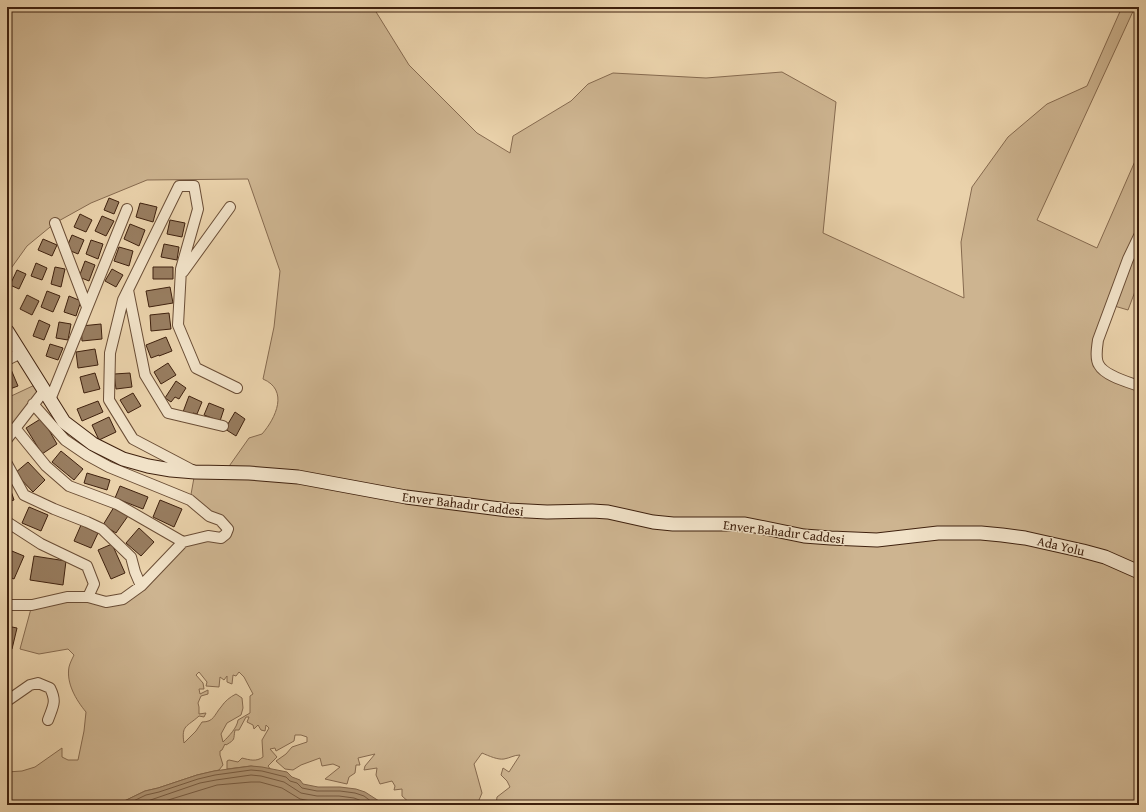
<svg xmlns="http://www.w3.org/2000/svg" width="1146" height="812" viewBox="0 0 1146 812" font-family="'Gentium Book Plus',serif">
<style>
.green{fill:#cdb490;stroke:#866a4f;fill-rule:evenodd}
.water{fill:#b09676;stroke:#83674c}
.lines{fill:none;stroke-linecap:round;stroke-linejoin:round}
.shore{stroke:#785c42;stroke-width:1}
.building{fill:#987d60;stroke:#3f210e}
.street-casing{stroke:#6a4d35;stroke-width:12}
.secondary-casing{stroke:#3f210e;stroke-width:15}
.street{stroke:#f1e2c8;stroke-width:10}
.secondary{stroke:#f1e2c8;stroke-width:13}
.labels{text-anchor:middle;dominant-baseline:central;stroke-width:3;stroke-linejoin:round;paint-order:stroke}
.street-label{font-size:13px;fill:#3f210e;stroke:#f1e2c8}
</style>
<rect width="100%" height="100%" fill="#ead2ab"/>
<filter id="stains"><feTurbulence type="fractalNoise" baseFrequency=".005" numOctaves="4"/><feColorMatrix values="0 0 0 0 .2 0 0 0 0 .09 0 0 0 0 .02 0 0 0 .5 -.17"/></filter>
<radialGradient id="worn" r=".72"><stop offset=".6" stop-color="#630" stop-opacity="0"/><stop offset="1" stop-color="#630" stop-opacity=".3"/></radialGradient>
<path class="green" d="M7,7H373L409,65L477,133L510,153L513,136L571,101L588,84L613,73L706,78L782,72L836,102L823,233L964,298L961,242L972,187L1008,137L1047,104L1087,86L1122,7H1135L1037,220L1097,248L1139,152V281L1128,310L1111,305L1098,340V364L1139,386V805H496L497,797L510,787L507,781L501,775L503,768L509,772L520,755C514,755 510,758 504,759C498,760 489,756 482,753L474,764L482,793L479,800L481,805H412L402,796V789L394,790L395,786L392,781L380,784L376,775L377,768L364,770L365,766L375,754L358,758L360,765H356L355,773L349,777L347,784L325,779L340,767L333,764L322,766L320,758L301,765L293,770L285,769L276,761L286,754L292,747L307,742V737L301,735H295L294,741L276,751L275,748L270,749L277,757L268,766L271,770L251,766L227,769V761L229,760L238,762L242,758C250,760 256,762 263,757L262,740L269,728L266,725L265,731L261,730L258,725L254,729L253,725L247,722L249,717H246L239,730H235C233,740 236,739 226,745L225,744L222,750L220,751V755L223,765L219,770L197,775L158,788L145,791L116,805H7V772L22,771L35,767L62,748V757L68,760H78L84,731L86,712C76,700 66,683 69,667C70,663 72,659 74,655L68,649L39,654L20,649L32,605L67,597L123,599L183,542L215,538L228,529L190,500L195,472H225L249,438L262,434C276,418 289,390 263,379L274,327L280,271L248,179L147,180L91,203L55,223L27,246L7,274ZM199,672L207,682L206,686L219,687L220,677L224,680L227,676V682L232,684L233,675L236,676L239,672L244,677L253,694L250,696V713L238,720C237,728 229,736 223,742L221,734L227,723L241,715L243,708L242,698L236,694C230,697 225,701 221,707C214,715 214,722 202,722L196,731L184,743C181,725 187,727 199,716L204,717L206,713L199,714V707L198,703L201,696L208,694V690L200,694L199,689H204L203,683L196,675Z
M39,383L44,391L7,439V398Z"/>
<path class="water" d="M251,766L262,767L287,772L292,777L300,780L303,784L318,787H340L356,789L365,792L379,801H387L397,805H116L145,791L158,788L197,775L214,771Z"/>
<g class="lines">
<path class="shore" d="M125,805L146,795L159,792L198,779L215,775L251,770L262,771L286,777L290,781L297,783L302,788L317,791H340L355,793L364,796L372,802L381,805
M136,805L200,783L216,780L251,775L261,776L284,782L301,793L317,796H339L354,798L362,801L367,805
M152,805L217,785L251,782H260L282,788L300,799L316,802H339L355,805"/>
</g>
<path class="building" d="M109,198L119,202L114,214L104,210Z
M140,203L157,207L153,222L136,217Z
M80,214L92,220L86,232L74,227Z
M102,216L114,221L106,236L95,231Z
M170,220L185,223L182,237L167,234Z
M130,224L145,230L139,246L124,239Z
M72,235L84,240L78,254L66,249Z
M43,239L57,245L52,256L38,250Z
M91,240L103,244L98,259L86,254Z
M164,244L179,247L177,260L161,257Z
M119,247L133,251L129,266L114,261Z
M85,261L95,265L89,281L79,277Z
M36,263L47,268L42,280L31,276Z
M55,267L65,269L61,287L51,284Z
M153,267H173V279H153Z
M112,269L123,275L116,287L105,281Z
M17,270L26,274L19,289L10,285Z
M170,287L173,303L149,307L146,291Z
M47,291L60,296L53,312L41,307Z
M27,295L39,301L32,315L20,309Z
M69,296L81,301L76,316L64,312Z
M169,313L171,329L151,331L150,315Z
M39,320L50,325L44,340L33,336Z
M59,322L71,324L68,340L56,338Z
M101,324L102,339L82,341L81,326Z
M166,337L172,351L159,356V355L151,358L146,345Z
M50,344L63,348L58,360L46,356Z
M95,349L98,365L78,368L76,352Z
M168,363L176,375L161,384L154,372Z
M10,367L18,386L7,390V369Z
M95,373L100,389L84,393L80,377Z
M130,373L132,387L116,389L114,374Z
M176,381L186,388L179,399L175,397L171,402L165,398Z
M133,393L141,406L128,413L120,400Z
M189,396L202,402L197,414L193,413L192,416L183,412Z
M98,401L103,412L82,421L77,409Z
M209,403L224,409L220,421L204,415Z
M235,412L245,419L236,436L225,429Z
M109,417L116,432L99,440L92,425Z
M42,418L57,444L42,454L26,428Z
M61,451L83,469L74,480L52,462Z
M28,462L45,480L33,492L15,473Z
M87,473L110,480L107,490L84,483Z
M7,479L14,500L7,502Z
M120,486L148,497L143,509L115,498Z
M160,500L182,509L174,527L153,517Z
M29,507L48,515L41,531L22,523Z
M114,507L128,516L116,533L103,525Z
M81,525L98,533L91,548L74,541Z
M139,528L154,542L141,556L126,543Z
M112,544L125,573L111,579L98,550Z
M7,549L24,556L14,579L7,576Z
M34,556L66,561L63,585L30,580Z
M7,626L17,628L12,649L7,648Z"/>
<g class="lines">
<g class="street-casing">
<path id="street" d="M55,223L87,307
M1139,236L1128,259L1098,340C1097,347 1095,359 1099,365C1105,376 1128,382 1139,386
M183,272L230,207
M128,290L145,375L168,413L223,426
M7,360L21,353
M50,400L127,209
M15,428L46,466L69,486L117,504L183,542
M7,439L44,391
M7,464L24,495L54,509L87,522L102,529L131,557L135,572L141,586
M192,470L133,439L109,400L110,353L123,300L179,186H194L198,209L181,269L178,325L196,368L237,388
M7,522L41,544L87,566L94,584L88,597
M7,605H32L67,597H88L106,602L123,599L141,586L183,542L208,536L221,538L226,534L228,529L220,520L209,516L190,500L109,467L87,455L65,440L33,404
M7,701L30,685L38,683L50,688C57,702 53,706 48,720"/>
</g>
<g class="secondary-casing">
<path id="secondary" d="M7,331L64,422L93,444L123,459L148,466L171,470L195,472L249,473L298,477L406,497L508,510L547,512L592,511L608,512L653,522L673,524H745L804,536L831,538L877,540L938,533H981L1002,535L1025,538L1083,551L1105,557L1139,572"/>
</g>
<use href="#street" class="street"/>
<use href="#secondary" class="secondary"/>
</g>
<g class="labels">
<g class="street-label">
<text transform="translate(463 504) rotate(7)">Enver Bahadır Caddesi</text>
<text transform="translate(784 532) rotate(7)">Enver Bahadır Caddesi</text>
<text transform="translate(1061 546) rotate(13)">Ada Yolu</text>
</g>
</g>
<rect width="1146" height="812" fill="none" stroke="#ead2ab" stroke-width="24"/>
<rect x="8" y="8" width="1130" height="796" fill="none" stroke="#3f210e" stroke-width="2"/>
<rect x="12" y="12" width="1122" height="788" fill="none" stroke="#3f210e"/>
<rect width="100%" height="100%" filter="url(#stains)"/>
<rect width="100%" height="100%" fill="url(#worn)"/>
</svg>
